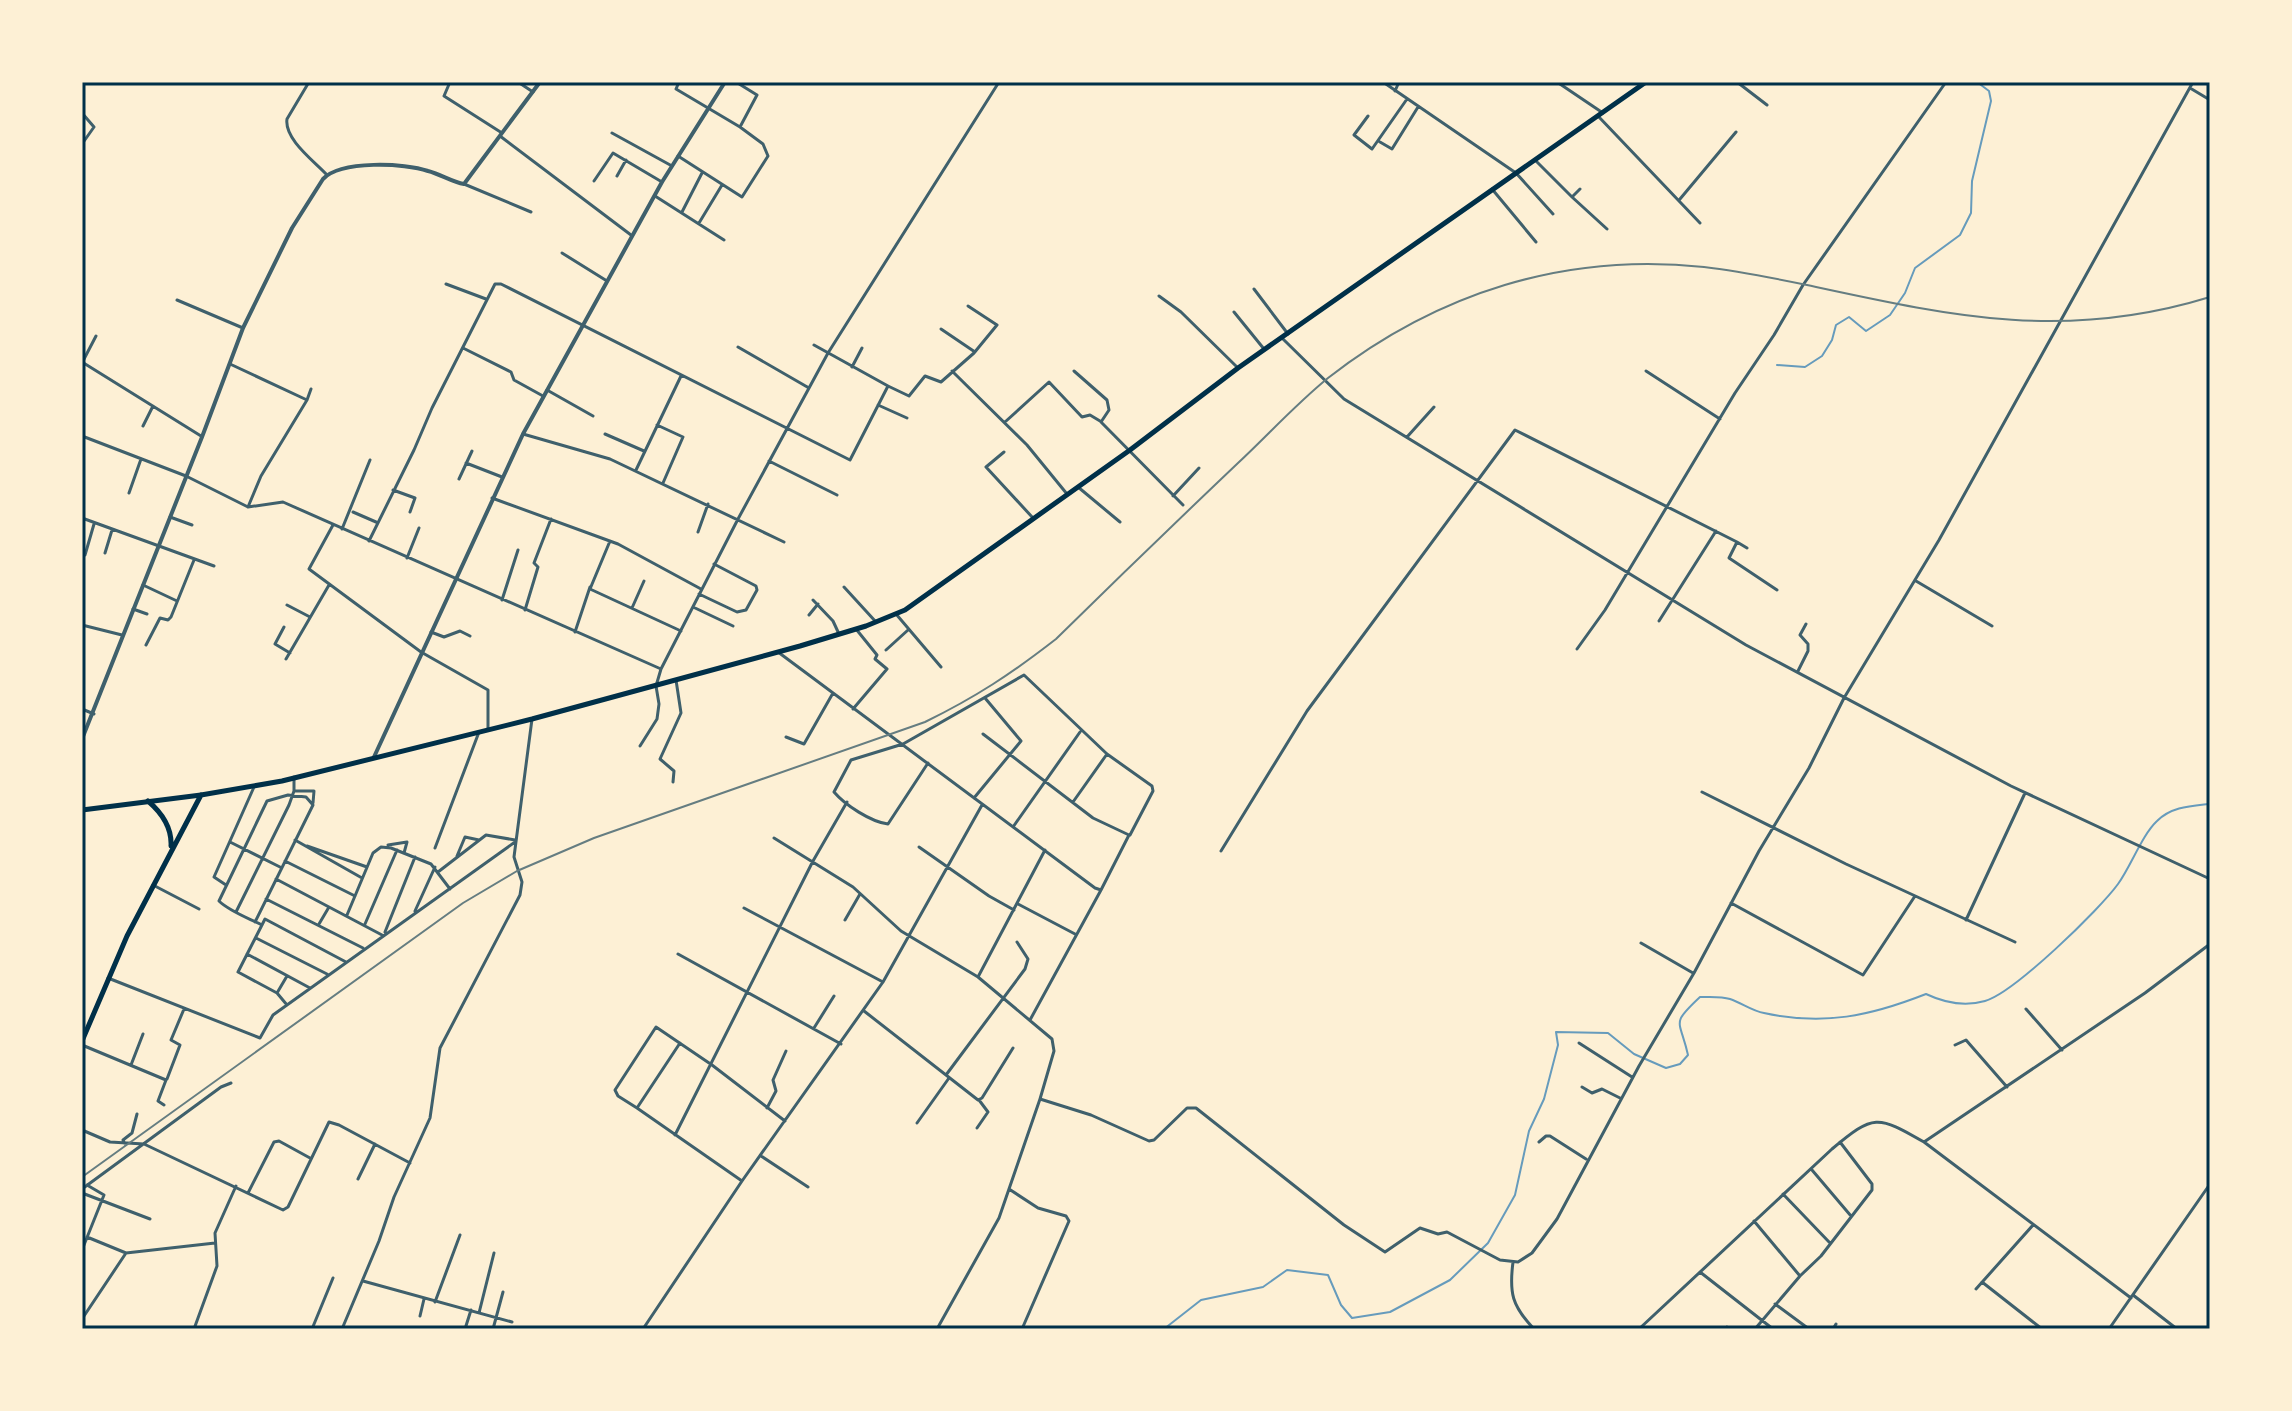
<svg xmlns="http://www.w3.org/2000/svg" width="2292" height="1411" viewBox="0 0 2292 1411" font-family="Rubik,sans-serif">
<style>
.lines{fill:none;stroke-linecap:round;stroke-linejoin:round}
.stream{stroke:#669bbc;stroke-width:2}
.minor{stroke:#3f606c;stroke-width:3}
.tertiary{stroke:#3f606c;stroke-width:4}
.primary{stroke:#003049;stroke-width:5}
.trunk{stroke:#003049;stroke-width:5}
.rail{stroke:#657d81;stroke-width:2}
.neatline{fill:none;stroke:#003049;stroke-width:3}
</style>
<rect width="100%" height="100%" fill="#fdf0d5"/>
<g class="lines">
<path class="stream" d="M1777,365L1805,367L1822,356L1832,340L1836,325L1849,317L1866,331L1890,315L1905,293L1915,268L1960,235L1971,213L1972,181L1991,101L1989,91L1977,82
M1164,1329L1201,1300L1263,1287L1287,1270L1328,1275L1341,1305L1352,1318L1390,1312L1450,1280L1488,1243L1515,1195L1529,1131L1544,1099L1558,1045L1556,1032L1608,1033L1634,1054L1666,1068L1680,1064L1688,1055C1680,1019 1670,1025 1700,997C1709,997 1721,996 1730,999C1742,1003 1752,1011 1764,1013C1824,1026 1870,1016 1926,994C1945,1003 1964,1007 1985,1001C2014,993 2100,909 2118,884C2131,866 2142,835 2157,821C2171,807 2190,806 2208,804L2210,807"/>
<path class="minor" d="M309,82L287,119C284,139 314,161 327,175
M450,82L444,96L502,133
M518,82L533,92
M679,82L676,89L740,127L757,95L736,82
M1383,82L1516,173L1553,214
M1557,82L1603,113
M1737,82L1767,105
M1292,83L1293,82
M2190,88L2210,100
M1395,91L1399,82
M82,113L94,127L82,144
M1368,116L1354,135L1372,149L1407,99
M1598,116L1700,223
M612,133L672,166
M500,136L631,235
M1380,142L1392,149L1418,107
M678,156L742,197L768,156L763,144L740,127
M1535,160L1572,197L1580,189
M617,176L626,160
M594,181L613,153L662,182
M464,184L531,212
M1492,189L1536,242
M655,196L724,240
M1572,197L1607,229
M1680,199L1736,132
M682,212L702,173
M699,223L722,185
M562,253L607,281
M446,284L486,299
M1254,289L1288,334
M1159,296L1181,312L1238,368
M177,300L243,328
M1234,312L1264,349
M941,329L975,352
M1283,339L1344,399L1746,645L2011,786L2210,879
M738,347L809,388
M463,348L511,372L514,380L543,396
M83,361L96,336
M82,362L201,436
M230,364L307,400L261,476L248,507
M852,367L862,348
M952,371L1027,445L1067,494
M1074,371L1107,400L1109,410L1101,422L1183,505
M1646,371L1720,419
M888,386L909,396L925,376L941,382L974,353L997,325L968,306
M547,390L593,416
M307,400L311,389
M878,405L907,418
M1005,422L1049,382L1082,417L1090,415L1100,421
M657,425L683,437L663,483
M143,426L153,406
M523,434L610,459L784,542
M605,434L644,451
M82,436L186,476L248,507L283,502L661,669
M1407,437L1434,407
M1004,452L986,467L1033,518
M769,461L837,495
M466,463L502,477
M636,470L681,376
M459,479L472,451
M1078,487L1120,522
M393,490L415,498L410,512
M129,493L141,459
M1173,496L1199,468
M492,498L618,544L701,589
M353,512L376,522
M170,517L192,525
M82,518L214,566
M333,525L309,569L421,652L488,690V730
M342,529L370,460
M698,532L708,504
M369,541L414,450L432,408L495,284H501L850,460L888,386L814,345
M610,541L590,589L681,631
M1737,542L1747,548
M105,553L112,530
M85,555L94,524
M407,558L419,528
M1916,581L1992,626
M143,585L177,601
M844,587L876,622
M699,594L737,612L746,610L757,590L756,586L714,564
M502,600L518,550
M813,600L833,621L839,634
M287,605L310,617
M693,607L733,626
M632,608L644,581
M133,609L147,614
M525,610L538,567L534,563L551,519
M896,614L941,667
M809,615L818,604
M1659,621L1716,531
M82,625L122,635
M284,627L275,644L290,653
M431,632L444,637L460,631L470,636
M575,632L590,587
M146,645L160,618L168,620L171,617L194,560
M1577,649L1605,610L1735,393L1774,335L1803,285L1946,82
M886,650L908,630
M778,652L1095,888L1101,890L1129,835L1093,818L983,734
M286,659L329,585
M1798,671L1808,651V644L1800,635L1806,624
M82,709L94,714
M853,709L887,669L875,659L877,655L856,629
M786,737L804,744L833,693
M640,746L657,719L659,704L656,686L661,669L738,519L828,353L999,82
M928,763L888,824C871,822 845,805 834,792L851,760L903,744L1024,675L1107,754L1152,786L1153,791L1130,835
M673,782L674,771L660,759L681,713L676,680
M294,791H314L313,803
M1702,792L1846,864L2015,942
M974,798L1021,741L985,698
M1073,802L1107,754
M1013,827L1080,732
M774,838L853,887L901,931L978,977L1052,1039L1054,1051L1040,1099
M295,840L362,878
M230,842L280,867
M388,845L407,842L404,853
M307,846L367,867
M919,847L989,896L1014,910
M435,848L479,732
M1221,851L1307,711L1515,430L1737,542L1729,558L1777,590
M457,856L465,837L479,840
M285,861L355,896
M438,872L486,835L515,840
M276,879L382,935
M153,885L199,909
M226,885L214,877L254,787
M266,899L363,948
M1731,903L1863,975L1915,896
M1018,904L1075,934
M744,908L883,982
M415,911L435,867
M236,912L289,805L294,791V777
M347,915L373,853L381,847L391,848L431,864L450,889
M845,920L860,894
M1966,920L2025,793
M255,922L313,805L306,797L288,795L267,801L219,901C229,911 248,918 262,925
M319,924L329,907
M365,924L397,850
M385,932L415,857
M256,938L327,974
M1641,943L1693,973
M247,954L310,988
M678,954L841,1044
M978,977L1045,850
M108,978L260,1038L273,1015L515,842
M277,993L287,976
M287,1005L277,993L238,972L265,919L346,962
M2026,1009L2062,1050
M864,1011L978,1100L982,1098L1013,1048
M1030,1020L1101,890
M814,1028L834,996
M680,1043L637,1108L742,1181
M1579,1043L1632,1077
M82,1045L166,1080L158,1101L164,1105
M1955,1045L1966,1040L2007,1087
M131,1065L143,1034
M946,1075L1025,969L1028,959L1017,942
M167,1079L180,1045L171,1040L184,1009
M1582,1087L1592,1093L1602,1089L1620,1098
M637,1108L618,1096L615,1090L656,1027L712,1065L785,1121
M767,1108L776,1091L773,1080L786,1051
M917,1123L949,1078
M977,1128L988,1112L979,1100
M82,1130L110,1142L144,1144L283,1210L288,1207L329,1122L339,1125L410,1163
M675,1135L813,861L847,802
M1539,1142L1546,1136H1550L1586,1159
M125,1144L123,1140L132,1133L137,1114
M761,1156L808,1187
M1812,1170L1851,1216
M358,1179L375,1144
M82,1189L221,1087L231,1083
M1009,1189L1038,1208L1066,1216L1069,1221L1022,1329
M82,1193L150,1219
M248,1193L274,1142L279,1141L310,1158
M1783,1194L1830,1243
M1754,1221L1800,1276L1755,1329
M87,1237L126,1253L215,1243
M82,1250L104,1195L87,1185
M1513,1262C1509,1293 1512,1306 1534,1329
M1700,1272L1773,1329
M1800,1276L1821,1256L1872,1190V1184L1840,1142
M363,1281L512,1322
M1982,1282L2042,1329
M1976,1289L2033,1225
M2133,1295L2177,1329
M2131,1298L1924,1142L2145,993L2210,944
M435,1302L460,1235
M1775,1304L1809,1329
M479,1313L494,1253
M420,1316L424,1299
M82,1319L126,1253
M194,1329L217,1266L215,1233L236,1186
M312,1329L333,1278
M342,1329L379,1241L394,1197L430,1118L440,1048L520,895L522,882L514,857L532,719
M465,1329L471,1310
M493,1329L503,1292
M643,1329L742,1181L883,982L982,805
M937,1329L999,1218L1040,1099L1091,1115L1149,1141L1154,1140L1187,1108H1196L1344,1225L1385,1252L1420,1228L1438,1234L1447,1232L1500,1260L1518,1262L1532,1253L1557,1219L1639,1066L1694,973L1759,851L1809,768L1844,698L1939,540L2193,82
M1639,1329L1832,1149C1874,1114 1877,1115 1924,1142
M1726,1329L1727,1327
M1833,1329L1836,1324
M2109,1329L2210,1184"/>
<path class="tertiary" d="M82,739L202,437L243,328L292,228L323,179C341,160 405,163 428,171C440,174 452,182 464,184L540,82
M374,757L523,434L662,182L725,82"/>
<path class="primary" d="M82,810L201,795"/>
<path class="trunk" d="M148,801C162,813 172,827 171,846
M82,1041L127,936L201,795L282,781L532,719L800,646L866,626L905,610L1130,450L1238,368L1646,82"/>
<path class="rail" d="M82,1177L463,903L517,871L594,838L925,722C976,697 1011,674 1056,639C1116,580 1177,521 1238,463C1268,435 1296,404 1328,378C1437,293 1565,252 1704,267C1738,271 1773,278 1807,285C1951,316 2064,342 2210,297"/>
</g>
<rect width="2292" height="1411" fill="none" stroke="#fdf0d5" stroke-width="168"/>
<rect x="84" y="84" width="2124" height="1243" class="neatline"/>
</svg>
